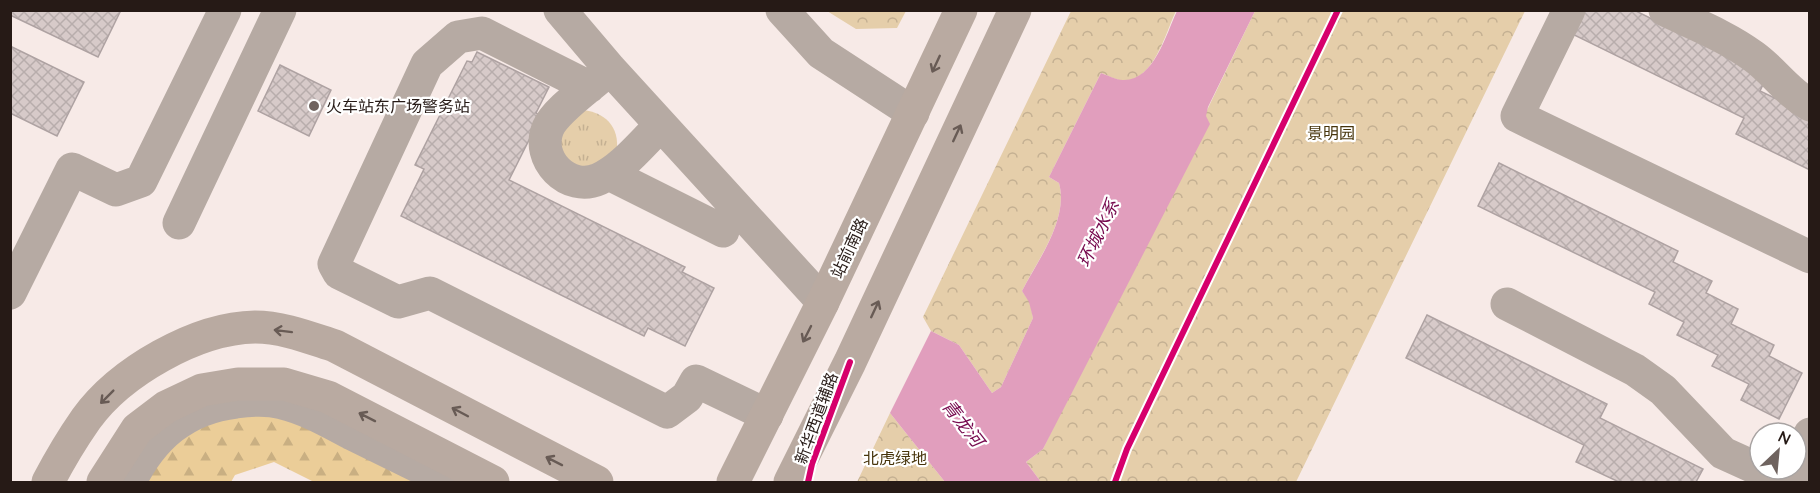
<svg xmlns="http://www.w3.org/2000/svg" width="1820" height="493" viewBox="0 0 1820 493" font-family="Quicksand,'Noto Sans SC',sans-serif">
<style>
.grass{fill:url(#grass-tufts)}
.forest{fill:url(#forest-firs)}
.park{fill:url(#park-crowns)}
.water{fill:#e19ebd}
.building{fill:url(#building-cross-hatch);stroke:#aea2a2;stroke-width:1.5}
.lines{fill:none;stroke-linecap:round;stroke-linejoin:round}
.minor{stroke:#b6aaa3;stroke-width:33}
.major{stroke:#b9aaa1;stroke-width:33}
.cycleway-casing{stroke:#fff;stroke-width:10}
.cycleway{stroke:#d6006c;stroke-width:6}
.oneway{stroke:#685b55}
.poi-dot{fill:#6f635f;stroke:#fff;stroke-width:2}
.labels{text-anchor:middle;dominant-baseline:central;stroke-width:4.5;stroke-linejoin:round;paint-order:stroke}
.poi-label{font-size:16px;fill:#261a16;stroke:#fff;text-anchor:start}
.park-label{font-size:16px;fill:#47350c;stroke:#fff}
.street-label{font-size:16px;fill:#261a16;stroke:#fff}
.water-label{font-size:18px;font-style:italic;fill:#770a4f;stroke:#fff}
</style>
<defs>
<pattern id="grass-tufts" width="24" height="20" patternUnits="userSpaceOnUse" patternTransform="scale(1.5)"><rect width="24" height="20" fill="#e5ceaa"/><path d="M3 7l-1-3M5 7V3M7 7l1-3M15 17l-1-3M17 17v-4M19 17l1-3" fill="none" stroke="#c4b092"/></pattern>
<pattern id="forest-firs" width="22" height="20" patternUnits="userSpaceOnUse" patternTransform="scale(1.5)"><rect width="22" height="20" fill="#ebcd98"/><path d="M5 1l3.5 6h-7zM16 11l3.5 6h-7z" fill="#c9af82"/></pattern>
<pattern id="park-crowns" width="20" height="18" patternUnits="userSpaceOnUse" patternTransform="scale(1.5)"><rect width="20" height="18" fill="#e5ceaa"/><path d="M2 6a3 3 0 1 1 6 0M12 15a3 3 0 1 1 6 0" fill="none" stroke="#c4b092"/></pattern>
<pattern id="building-cross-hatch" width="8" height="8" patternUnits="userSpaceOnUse" patternTransform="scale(1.5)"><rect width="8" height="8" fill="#d7cac9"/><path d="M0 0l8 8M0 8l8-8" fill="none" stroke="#b8adac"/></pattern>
</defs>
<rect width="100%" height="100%" fill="#f7eae7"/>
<path class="grass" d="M583,110C609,113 621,131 616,155L571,173L553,137Z"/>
<path class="forest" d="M274,412L418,482H314L274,462L235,475L231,482H146L160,456L191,425Z"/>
<path class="park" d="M827,11H906L897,28L856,29Z
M1071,11H1176C1165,34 1154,81 1123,81C1116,80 1107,75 1101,73L1049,177L1059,183C1069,219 1038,259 1022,291L1030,302L1033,318L1001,387L992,393L959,345L931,331L923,317Z
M1255,11H1525L1296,482H1041L1026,462L1043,449Z
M890,413L945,482H857Z"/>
<path class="water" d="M1177,11H1255L1208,107L1206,116L1210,124L1043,449L1026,462L1041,482H945L890,413L931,331L959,345L992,393L1001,387L1033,318L1029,302L1022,291C1038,260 1069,219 1059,183L1049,177L1101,73C1107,75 1116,80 1123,80C1154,81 1166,34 1177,11Z"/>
<path class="building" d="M10,10H121L98,57L10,15Z
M1576,10H1634L1767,76L1760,91L1810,115V170L1736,134L1744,118L1566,31Z
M10,46L84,82L57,136L10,113Z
M477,52L549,87L536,113L541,116L509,180L685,267L682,272L714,288L685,346L648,328L644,336L401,216L424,169L415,165L467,61L472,62Z
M280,65L331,90L309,136L258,111Z
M1499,163L1678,251L1673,262L1712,281L1706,293L1738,309L1731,324L1774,345L1769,356L1802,373L1779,419L1741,400L1749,384L1712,366L1718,355L1677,335L1684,322L1649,304L1655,292L1478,206Z
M1427,315L1607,404L1600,418L1703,469L1696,482H1619L1576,462L1584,445L1406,358Z"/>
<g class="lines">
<path class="minor" d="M560,10L610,69L823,302
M782,10L821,53L913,113
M1569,10L1517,116L1810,257
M1665,10C1694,24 1726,36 1753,56C1773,70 1787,92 1810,105
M604,74C589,88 556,110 548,128C535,159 568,193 599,179C622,169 643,142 661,125
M589,87L482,33L458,37L427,64L334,264L339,273L398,302L430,293L667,412L687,397L696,381L767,415
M609,174L723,231
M179,223L280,10
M10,293L72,169L116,190L141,181L225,10
M1507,304L1635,370L1663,390L1723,453L1787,482
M130,482C152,437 185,408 236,402C250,400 268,399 282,403C307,409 329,422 352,434C385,450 418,466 450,482
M1797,482L1803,447L1810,434"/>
<path class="major" d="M48,482C59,461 72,439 86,419C120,372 196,328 255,327C283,327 310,338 335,346L597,482
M103,482L137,429L166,407L202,390L238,384H284L328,397L493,482
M733,482L823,302L961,10
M790,482L850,362L1015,10"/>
<g class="cycleway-casing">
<path id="cycleway" d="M808,482L812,464L850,362
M1115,482L1127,449L1338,10"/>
</g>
<use href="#cycleway" class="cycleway"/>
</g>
<defs><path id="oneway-shaft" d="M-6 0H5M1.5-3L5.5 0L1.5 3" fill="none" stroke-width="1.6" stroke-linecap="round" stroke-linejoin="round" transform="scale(1.5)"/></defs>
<g class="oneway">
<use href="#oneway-shaft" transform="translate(936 64) rotate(115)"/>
<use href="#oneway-shaft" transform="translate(957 133) rotate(-65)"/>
<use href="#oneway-shaft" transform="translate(875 309) rotate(-65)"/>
<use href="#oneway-shaft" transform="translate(283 331) rotate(-173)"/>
<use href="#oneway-shaft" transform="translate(807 334) rotate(117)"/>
<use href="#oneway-shaft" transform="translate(107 397) rotate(135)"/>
<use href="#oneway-shaft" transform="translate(460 412) rotate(-152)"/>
<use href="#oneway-shaft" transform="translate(367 417) rotate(-153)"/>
<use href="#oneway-shaft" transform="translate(554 461) rotate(-153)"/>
</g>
<circle class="poi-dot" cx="314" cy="106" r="6"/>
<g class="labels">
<g class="poi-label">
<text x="326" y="106">火车站东广场警务站</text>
</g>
<g class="park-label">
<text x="1331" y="133">景明园</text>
<text x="895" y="458">北虎绿地</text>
</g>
<g class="street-label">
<text transform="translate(849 248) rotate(-65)">站前南路</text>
<text transform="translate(816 418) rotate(-70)">新华西道辅路</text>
</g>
<g class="water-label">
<text transform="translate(1098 233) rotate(-64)">环城水系</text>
<text transform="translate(963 423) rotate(52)">青龙河</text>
</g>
</g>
<rect width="1820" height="493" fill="none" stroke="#261a16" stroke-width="24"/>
<g transform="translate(1778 451) rotate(26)"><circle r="28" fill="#ffffff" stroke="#a8a3a2" stroke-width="1.5"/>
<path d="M0-4.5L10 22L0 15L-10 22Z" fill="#6f635f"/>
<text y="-9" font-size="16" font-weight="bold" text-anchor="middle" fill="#261a16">N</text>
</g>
</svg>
